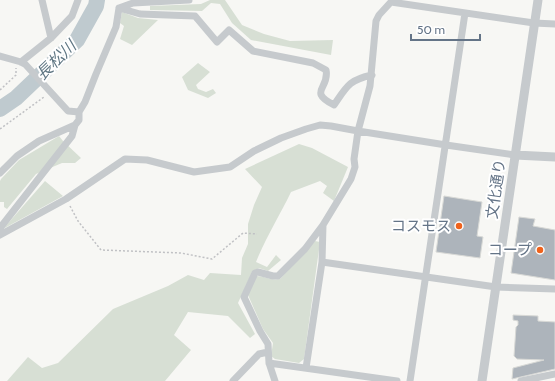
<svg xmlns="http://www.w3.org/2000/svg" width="555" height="381" viewBox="0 0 555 381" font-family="Cabin,'Noto Sans JP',sans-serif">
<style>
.green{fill:#d7dfd4}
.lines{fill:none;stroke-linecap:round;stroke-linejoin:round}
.river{stroke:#bfcacf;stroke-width:16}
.building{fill:#adb4bb;stroke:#d8d9d6}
.path{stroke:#c0c1c4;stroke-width:1.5;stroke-dasharray:2 2;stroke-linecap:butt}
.minor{stroke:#c6cacd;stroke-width:7}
.tertiary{stroke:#c6cacd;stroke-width:9}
.poi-dot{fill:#ef621c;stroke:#fff;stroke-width:1.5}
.labels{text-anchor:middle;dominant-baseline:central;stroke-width:4;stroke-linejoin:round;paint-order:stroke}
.street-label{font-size:15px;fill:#647487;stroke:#fff}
.poi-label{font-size:15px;fill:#647487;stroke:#fff;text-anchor:end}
.water-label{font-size:16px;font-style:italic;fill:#5f7683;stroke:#fff}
</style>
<rect width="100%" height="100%" fill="#f7f7f4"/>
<path class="green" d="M210,0H225L242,25L264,34L290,41L333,40L331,55L251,40L232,23L220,4L211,3L202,11L150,10V6L201,4Z
M122,12L138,18L158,20L132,45L120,39L124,26L120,23Z
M198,63L210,72L196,85L198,89L206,92L213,89L216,93L208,98L188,90L182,77Z
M59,136L63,141L81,158L75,163H62L36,174L7,209L4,207V202H0V181L1,179L19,160Z
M299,144L312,148L348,167L334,201L323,193L327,186L320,181L291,192C280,215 266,237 256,262L267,267L276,255L281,260L268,271L259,268L252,272L238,303L255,334L250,338L228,316L188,312L174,335L191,350L165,381H7L28,357L42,368L58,363L113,309L168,286L188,275L204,280L210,273L241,275L242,258L248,244V224L254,205L262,187L245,169Z
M45,181L63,196L3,229Z
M315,241L320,242L304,359L299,363L275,359L271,356L273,343L263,329L248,295L256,276C265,276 270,281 280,279Z"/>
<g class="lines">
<path class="river" d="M0,109L16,98L77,40L96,6L97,0"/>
</g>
<path class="building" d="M444,196L482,202L477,236L483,237L480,258L436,252Z
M519,217L535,219L533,226L555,230V280L511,273Z
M513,315L538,316V321L555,322V369L512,379L513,368L544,360L517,359L514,356L516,327L518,325V321L513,320Z"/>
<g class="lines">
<path class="path" d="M0,90L16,75V68
M0,129L44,97
M70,206L78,221L101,250L181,253L212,259L243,233L257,234"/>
<path class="minor" d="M42,0L51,38
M119,8L140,14L195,16L217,42L229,30L253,51L313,63L326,70C330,89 307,91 334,105C347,86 349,80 372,75
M119,8L133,3L189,0
M0,56L21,62L25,64L68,111L79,112
M21,62L51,38L72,16L78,0
M0,173L17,156L39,141L75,125
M0,228L72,136L75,125L79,120V112L85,102L96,74L116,27L119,8
M0,235L66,199L125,159L147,160L194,172L230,167L254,151L281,138L306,129L320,125L331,126L358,131L446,145L515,155
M322,262L323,225L351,179L355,167L354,159L358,131L370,86L376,21L379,15L391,2L534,23L555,24
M269,363L397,381
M306,368L322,262L496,287L555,289
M233,381L259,354L268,352
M275,381L269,363L268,344L260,331L244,297L255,273L258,272L273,276H278L305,249L323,225
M410,381L465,13
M521,381L555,374"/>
<path class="tertiary" d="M515,155L555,157
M482,381L538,0"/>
</g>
<g class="poi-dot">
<circle cx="459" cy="226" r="4"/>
<circle cx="540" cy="250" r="4"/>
</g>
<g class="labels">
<g class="street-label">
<text transform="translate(496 189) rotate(-82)">文化通り</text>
</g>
<g class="poi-label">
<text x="451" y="226">コスモス</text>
<text x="532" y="250">コープ</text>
</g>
<g class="water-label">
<text transform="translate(56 60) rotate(-44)">長松川</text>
</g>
</g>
<path d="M411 34v6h69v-6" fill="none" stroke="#647487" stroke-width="2"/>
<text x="417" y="34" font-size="12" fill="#647487" stroke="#ffffff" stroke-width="3" paint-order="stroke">50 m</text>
</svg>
